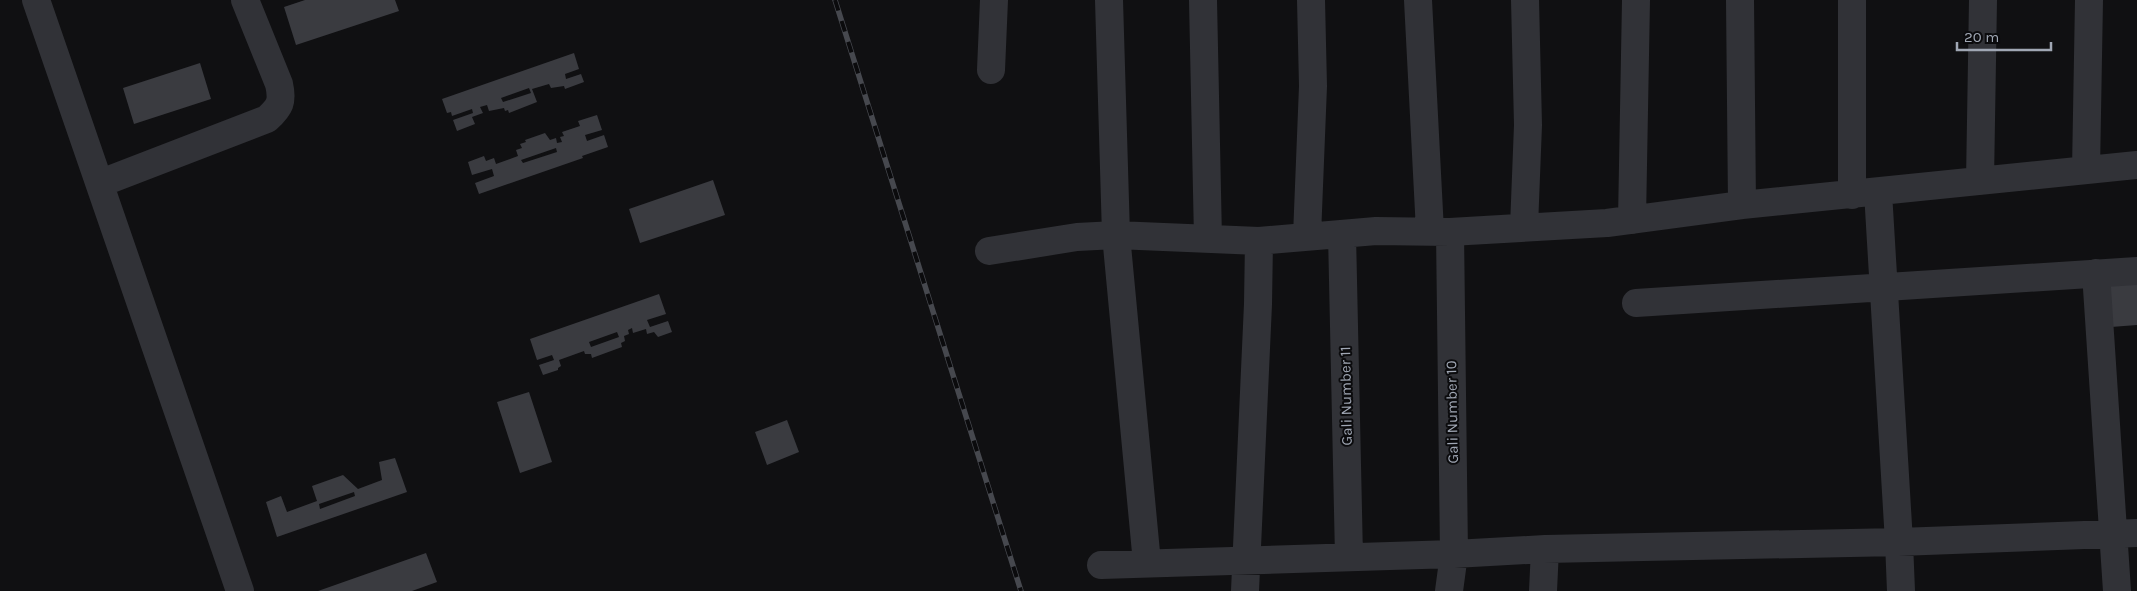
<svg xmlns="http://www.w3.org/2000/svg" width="2137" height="591" viewBox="0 0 2137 591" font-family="Karla,sans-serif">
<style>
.building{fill:#3a3b40;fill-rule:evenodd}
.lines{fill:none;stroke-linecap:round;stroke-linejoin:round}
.minor{stroke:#313237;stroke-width:28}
.rail-casing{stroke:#46484e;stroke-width:5.5}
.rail{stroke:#0b0b0d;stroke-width:4;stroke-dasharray:11;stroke-linecap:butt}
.labels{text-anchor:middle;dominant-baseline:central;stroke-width:4;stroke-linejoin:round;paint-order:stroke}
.street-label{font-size:15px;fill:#a0a7b4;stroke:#0b0b0d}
</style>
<rect width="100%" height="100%" fill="#101012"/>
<path class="building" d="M305,0H395L399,11L296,45L284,7Z
M574,53L579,69L565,74L566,79L581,74L584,82L565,89L564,86L551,88L549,84L532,89L537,102L509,113L508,110L505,111L504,108L489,111L487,105L480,107L483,113L472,117L475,124L457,131L453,120L473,113L472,109L452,116L451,112L447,113L442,99ZM529,88L531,93L503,102L501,98Z
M200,63L211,99L134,124L123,88Z
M597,115L602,130L585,135L587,141L604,135L608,147L582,156L583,158L479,194L475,183L494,176L492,169L472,175L468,162L484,156L486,161L494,158L496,164L518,156L516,150L522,148L520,144L526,142L525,140L545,133L550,140L556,138L557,143L562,142L560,137L564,136L562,132L580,126L578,121ZM556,148L557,152L523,163L521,160Z
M713,180L725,215L640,243L629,209Z
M2137,277V325L2111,327L2108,279Z
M659,294L666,314L647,320L650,327L668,321L672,332L658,337L654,332L647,334L646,329L633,333L632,328L628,330L629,334L624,336L625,341L621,343L622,347L592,358L591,354H585L584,351L559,360L561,366L558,368V370L543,375L539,365L554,360L552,355L537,360L530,339ZM617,332L619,337L591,347L589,342Z
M529,392L552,462L520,473L497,402Z
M787,420L799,452L767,465L755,432Z
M395,458L407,492L277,537L266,502L281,496L287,512L317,501L312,486L343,475L358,489L382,480L379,462ZM354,492L355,496L320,509L319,504Z
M426,553L437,582L412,591H318Z"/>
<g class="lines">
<path class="minor" d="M36,0L240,591
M1109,0L1116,235L1147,563
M1203,0L1208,239
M1418,0L1430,231
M1740,0L1742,205
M991,70L994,0
M2086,170L2089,0
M1980,181L1983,0
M101,183L267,119C280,107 283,102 279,84L245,0
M1878,192L1899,542L1901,591
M1852,195V0
M1632,220L1636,0
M1524,227L1528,125L1525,0
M1342,234L1349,557
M1307,236L1313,86L1311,0
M989,251L1077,237L1116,235L1259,241L1376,231L1450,232L1607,223L1742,205L2137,165
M2096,273L2117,591
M1636,303L2137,271
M1101,565L1454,554L1545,549L1899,542L2137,533
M1245,591L1258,304L1259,241
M1449,591L1454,554L1450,232
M1543,591L1545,549"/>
<g class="rail-casing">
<path id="rail" d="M835,0L1021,591"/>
</g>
<use href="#rail" class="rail"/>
</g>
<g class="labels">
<g class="street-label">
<text transform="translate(1346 396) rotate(-91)">Gali Number 11</text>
<text transform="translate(1452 412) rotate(-91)">Gali Number 10</text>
</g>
</g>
<path d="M1957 42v8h94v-8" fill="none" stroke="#a0a7b4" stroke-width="2.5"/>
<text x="1964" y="42" font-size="15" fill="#a0a7b4" stroke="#0b0b0d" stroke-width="4" paint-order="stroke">20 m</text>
</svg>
